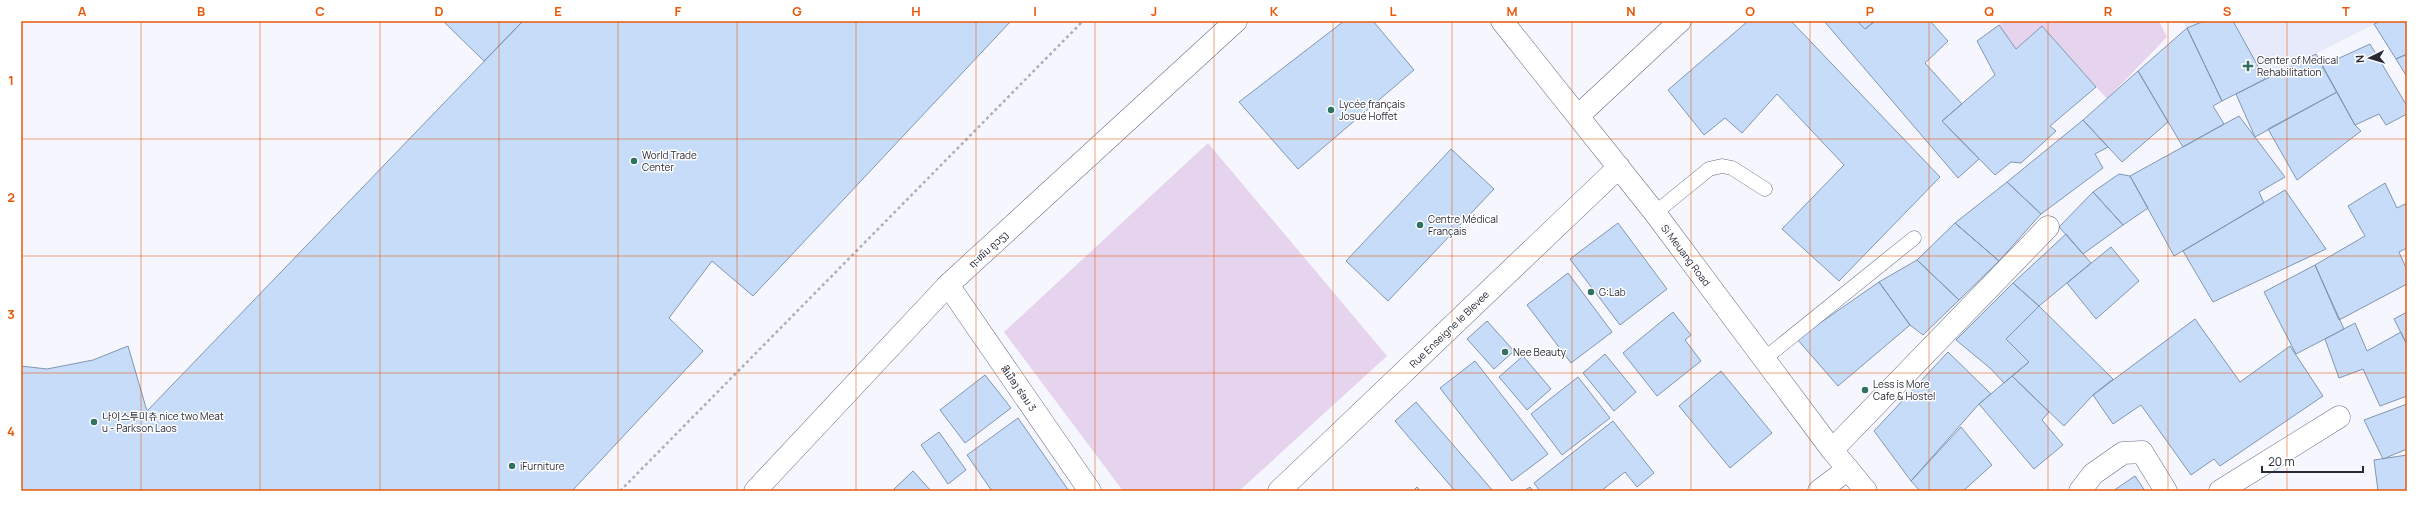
<svg xmlns="http://www.w3.org/2000/svg" width="2428" height="512" viewBox="0 0 2428 512" font-family="Manrope,'Noto Sans KR','Noto Sans Lao',sans-serif">
<style>
.built{fill:#e6eafb}
.green{fill:#e6d3ed}
.building{fill:#c7dcf9;stroke:#8196b1}
.lines{fill:none;stroke-linecap:round;stroke-linejoin:round}
.service-casing{stroke:#656b89;stroke-width:15}
.minor-casing{stroke:#656b89;stroke-width:23}
.tertiary-casing{stroke:#656b89;stroke-width:23}
.path{stroke:#aeafb8;stroke-width:2.5;stroke-dasharray:3 3;stroke-linecap:butt}
.service{stroke:#fff;stroke-width:14}
.minor{stroke:#fff;stroke-width:22}
.tertiary{stroke:#fff;stroke-width:22}
.grid{fill:none;stroke:#e8590c;stroke-width:1;stroke-opacity:0.55}
.poi-dot{fill:#307160;stroke:#fff;stroke-width:1.5}
.labels{text-anchor:middle;dominant-baseline:central;stroke-width:3;stroke-linejoin:round;paint-order:stroke}
.poi-label{font-size:10px;fill:#282a37;stroke:#fff;text-anchor:start}
.street-label{font-size:10px;fill:#282a37;stroke:#fff}
.neatline{fill:none;stroke:#e8590c;stroke-width:1.5}
.grid-label{font-size:13px;text-anchor:middle;font-weight:bold;fill:#e8590c}
</style>
<rect width="100%" height="100%" fill="#f6f7fe"/>
<path class="built" d="M2183,21H2381L2222,101Z"/>
<path class="green" d="M2003,21H2159L2167,37L2107,99L2042,26L2016,49L1999,25Z
M1208,143L1387,356L1239,491H1123L1004,332Z"/>
<path class="building" d="M443,21H523L484,61Z
M523,21H1011L753,296L712,261L669,318L703,351L572,491H21V366L47,369L93,360L128,346L147,411Z
M1344,21H1373L1414,70L1298,169L1239,102Z
M1748,21H1791L1940,177L1839,281L1782,229L1844,165L1777,94L1742,133L1725,118L1704,135L1668,90Z
M1824,21H1857L1865,29L1875,21H1930L1948,41L1925,63L1962,104L1942,121L1979,159L1958,178Z
M1857,21H1875L1865,29Z
M2204,21H2233L2265,79L2222,101L2187,28Z
M2381,21H2407V54L2396,59L2374,24Z
M1999,25L2016,49L2042,26L2096,87L2050,126L2056,131L2021,163L2011,162L1995,175L1942,121L1995,75L1977,41Z
M2187,28L2222,101L2213,106L2224,124L2183,147L2138,71Z
M2370,44L2407,106V114L2386,125L2379,114L2355,125L2322,66Z
M2316,54L2337,92L2255,137L2236,94Z
M2407,54V77L2396,59Z
M2138,71L2168,122L2122,162L2083,120Z
M2337,92L2355,125L2361,131L2297,180L2268,129Z
M2239,116L2285,177L2259,192L2264,203L2174,256L2130,176Z
M2083,120L2108,147L2095,154L2103,168L2041,214L2007,182Z
M1451,149L1494,189L1388,301L1346,261Z
M2119,174L2130,176L2148,208L2123,225L2093,192Z
M2007,182L2041,214L1999,261L1955,223Z
M2385,183L2397,208L2405,204L2407,207V248L2399,252L2407,270V284L2339,320L2315,265L2365,236L2348,206Z
M2285,190L2326,249L2213,302L2183,251Z
M2093,192L2123,225L2083,254L2059,227Z
M1618,223L1667,289L1620,325L1570,259Z
M1955,223L1999,261L1959,300L1917,260Z
M2066,234L2091,263L2039,306L2013,283Z
M2111,247L2139,281L2096,319L2067,283Z
M1917,260L1959,300L1923,335L1910,325L1879,282Z
M2315,265L2344,329L2296,354L2264,292Z
M1568,273L1612,332L1571,363L1527,305Z
M1879,282L1910,325L1838,386L1797,339Z
M2013,283L2039,306L2006,339L2029,362L2004,383L1991,369L1956,340Z
M2039,306L2113,379L2093,395L2064,426L2012,376L2029,362L2006,339Z
M1673,312L1691,335L1685,340L1701,361L1657,396L1623,353Z
M2407,312V345L2394,319Z
M2195,319L2240,382L2290,346L2323,396L2220,466L2214,459L2191,475L2141,405L2113,424L2093,395Z
M1487,321L1514,351L1494,369L1467,339Z
M2355,323L2367,351L2401,332L2407,345V396L2380,406L2363,369L2339,378L2325,339Z
M1948,352L1991,394L1979,404L1911,481L1874,431Z
M1605,354L1636,392L1614,411L1583,373Z
M1523,356L1551,389L1527,410L1499,377Z
M1475,361L1548,454L1512,481L1440,388Z
M1721,371L1772,433L1730,468L1679,406Z
M985,375L1011,408L965,443L940,410Z
M2012,376L2049,412L2042,420L2063,445L2034,469L1979,404Z
M1578,377L1610,418L1562,455L1531,414Z
M1416,402L1493,491H1455L1395,421Z
M2407,404V449L2383,459L2364,420Z
M1018,418L1069,491H992L967,455Z
M1613,421L1654,473L1637,487L1625,472L1601,491H1540L1534,483Z
M1961,427L1992,465L1963,491H1920L1911,481Z
M939,432L966,470L948,484L921,445Z
M2407,455V491H2378L2374,460Z
M913,471L931,491H895L894,489Z
M2135,476L2145,491H2113Z
M1417,487L1421,491H1413Z
M1530,487L1533,491H1524Z"/>
<g class="lines">
<g class="service-casing">
<path id="service" d="M1655,213L1709,169L1722,166L1732,168L1765,189
M1764,359L1914,238"/>
</g>
<g class="minor-casing">
<path id="minor" d="M1502,21L1655,213L1832,450L1866,491
M1578,116L1680,21
M948,285L1090,491
M1832,450L2048,227
M1279,491L1619,167
M1819,491L1848,469
M2080,491L2093,474L2123,453L2142,452L2166,491
M2220,491L2339,417"/>
</g>
<g class="tertiary-casing">
<path id="tertiary" d="M755,491L948,285L1236,21"/>
</g>
<path class="path" d="M620,491L1083,21"/>
<use href="#service" class="service"/>
<use href="#minor" class="minor"/>
<use href="#tertiary" class="tertiary"/>
</g>
<path class="grid" d="M141,21V491M260,21V491M380,21V491M499,21V491M618,21V491M737,21V491M856,21V491M976,21V491M1095,21V491M1214,21V491M1333,21V491M1452,21V491M1572,21V491M1691,21V491M1810,21V491M1929,21V491M2048,21V491M2168,21V491M2287,21V491M21,139H2407M21,256H2407M21,373H2407"/>
<g class="poi-dot">
<path d="M2246 60h4v4h4v4h-4v4h-4v-4h-4v-4h4z"/>
<circle cx="1331" cy="110" r="4"/>
<circle cx="634" cy="161" r="4"/>
<circle cx="1420" cy="225" r="4"/>
<circle cx="1591" cy="292" r="4"/>
<circle cx="1505" cy="352" r="4"/>
<circle cx="1865" cy="390" r="4"/>
<circle cx="94" cy="422" r="4"/>
<circle cx="512" cy="466" r="4"/>
</g>
<g class="labels">
<g class="poi-label">
<text x="2257" y="60">Center of Medical<tspan x="2257" dy="12">Rehabilitation</tspan></text>
<text x="1339" y="104">Lycée français<tspan x="1339" dy="12">Josué Hoffet</tspan></text>
<text x="642" y="155">World Trade<tspan x="642" dy="12">Center</tspan></text>
<text x="1428" y="219">Centre Médical<tspan x="1428" dy="12">Français</tspan></text>
<text x="1599" y="292">G:Lab</text>
<text x="1513" y="352">Nee Beauty</text>
<text x="1873" y="384">Less is More<tspan x="1873" dy="12">Cafe &amp; Hostel</tspan></text>
<text x="102" y="416">나이스투미츄 nice two Meat<tspan x="102" dy="12">u - Parkson Laos</tspan></text>
<text x="520" y="466">iFurniture</text>
</g>
<g class="street-label">
<text transform="translate(988 249) rotate(-42)">ຖະໜົນ ຄູວຽງ</text>
<text transform="translate(1686 255) rotate(53)">Si Meuang Road</text>
<text transform="translate(1449 329) rotate(-44)">Rue Enseigne le Blevee</text>
<text transform="translate(1019 388) rotate(55)">ສີເມືອງ ຮ່ອມ 3</text>
</g>
</g>
<rect width="2428" height="512" fill="none" stroke="#ffffff" stroke-width="44"/>
<g transform="translate(2370 58) rotate(265)" stroke="#ffffff" stroke-width="3" paint-order="stroke">
<path d="M0-3L7 15L0 10L-7 15Z" fill="#282a37"/>
<text y="-6" font-size="11" font-weight="bold" text-anchor="middle" fill="#282a37">N</text>
</g>
<path d="M2262 466v6h101v-6" fill="none" stroke="#282a37" stroke-width="2"/>
<text x="2268" y="466" font-size="12" fill="#282a37" stroke="#ffffff" stroke-width="3" paint-order="stroke">20 m</text>
<rect x="22" y="22" width="2384" height="468" class="neatline"/>
<g class="grid-label">
<text x="82" y="16">A</text>
<text x="201" y="16">B</text>
<text x="320" y="16">C</text>
<text x="439" y="16">D</text>
<text x="558" y="16">E</text>
<text x="678" y="16">F</text>
<text x="797" y="16">G</text>
<text x="916" y="16">H</text>
<text x="1035" y="16">I</text>
<text x="1154" y="16">J</text>
<text x="1274" y="16">K</text>
<text x="1393" y="16">L</text>
<text x="1512" y="16">M</text>
<text x="1631" y="16">N</text>
<text x="1750" y="16">O</text>
<text x="1870" y="16">P</text>
<text x="1989" y="16">Q</text>
<text x="2108" y="16">R</text>
<text x="2227" y="16">S</text>
<text x="2346" y="16">T</text>
<text x="11" y="85">1</text>
<text x="11" y="202">2</text>
<text x="11" y="319">3</text>
<text x="11" y="436">4</text>
</g>
</svg>
